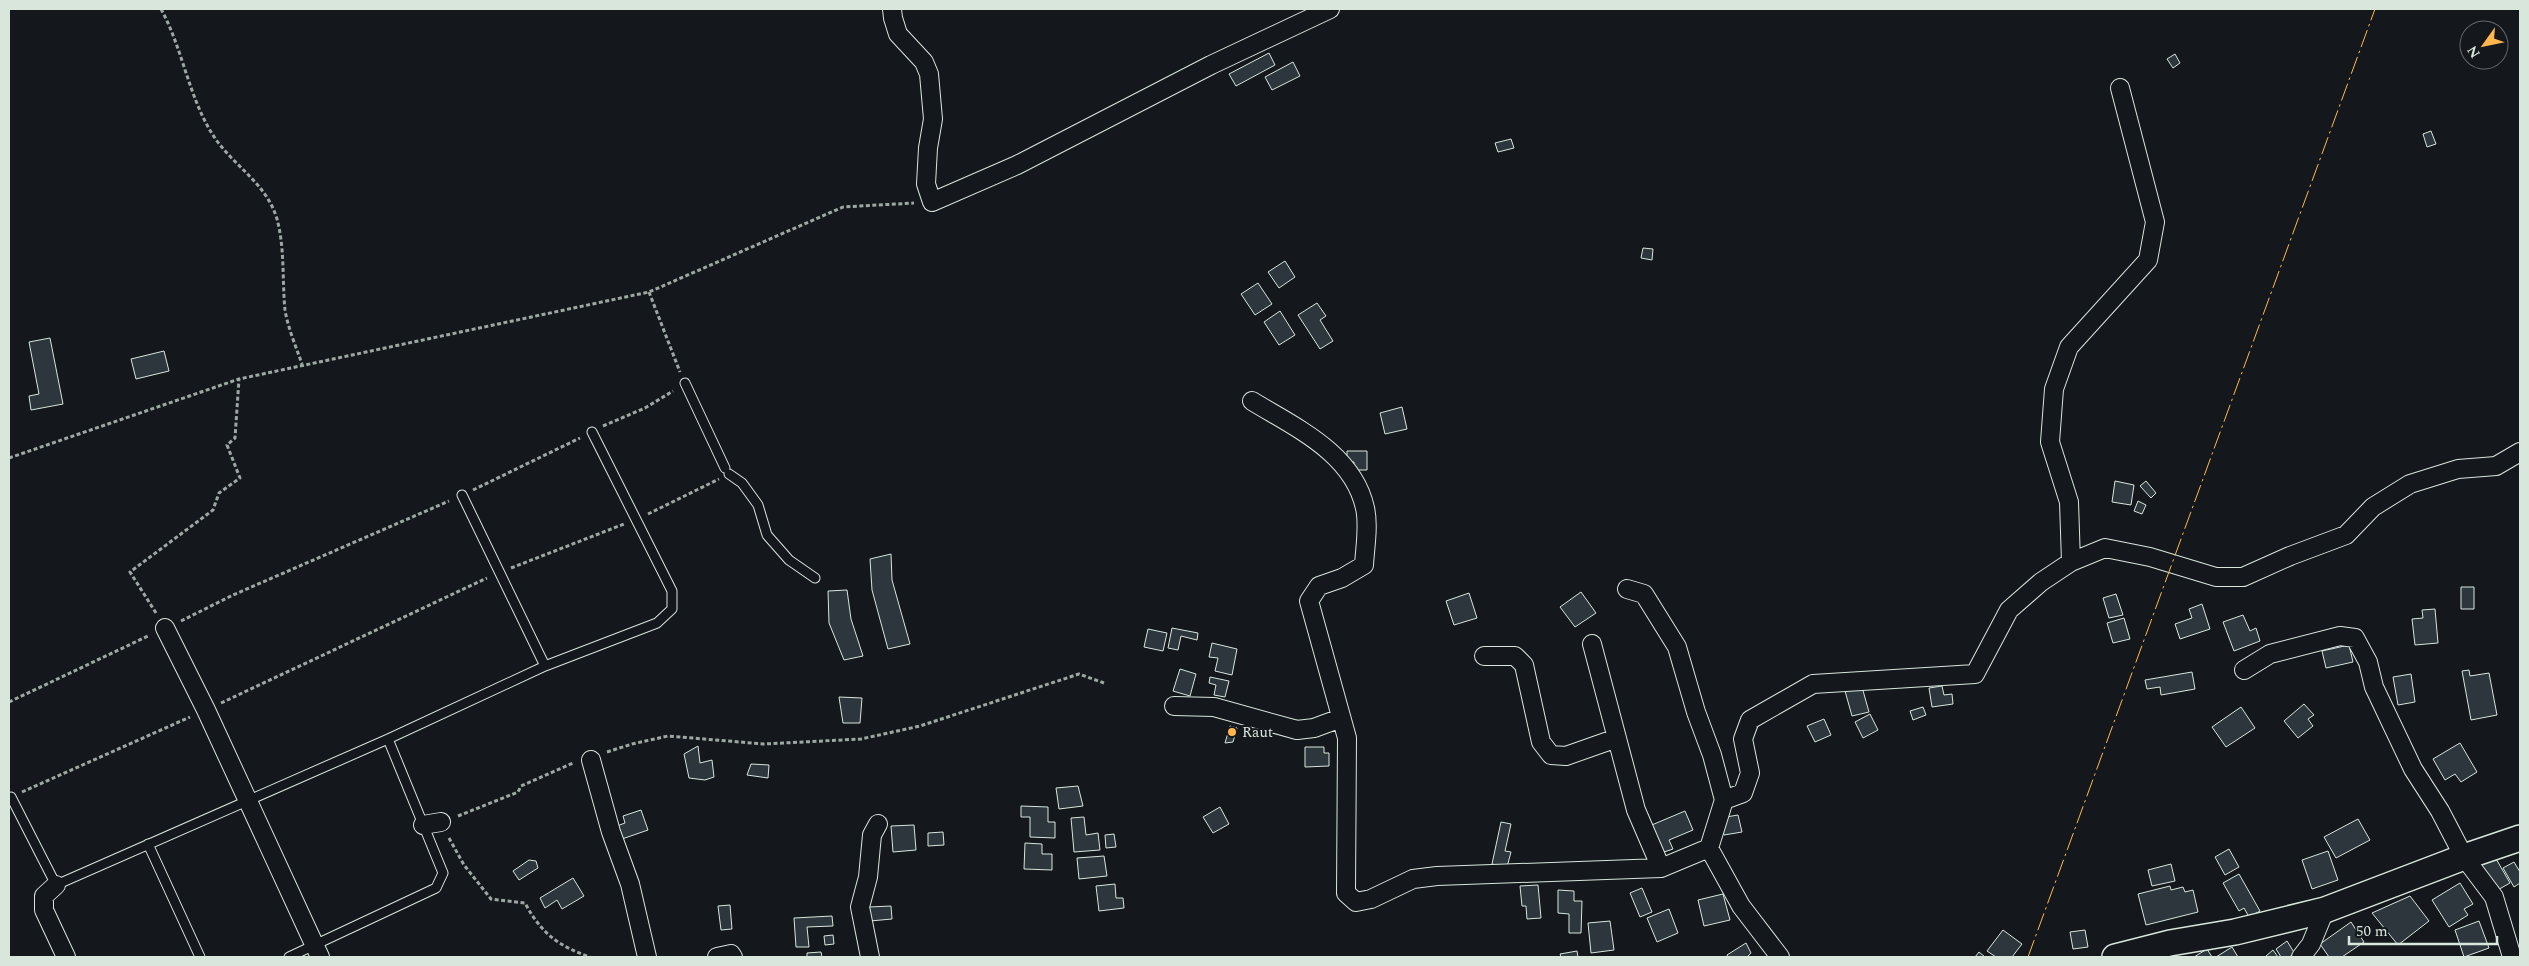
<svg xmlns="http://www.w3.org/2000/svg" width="2529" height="966" viewBox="0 0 2529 966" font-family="Spectral,serif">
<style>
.building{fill:#2c363c;stroke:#d8e6dc}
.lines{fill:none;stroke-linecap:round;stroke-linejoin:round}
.lane-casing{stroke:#d8e6dc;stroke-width:11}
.street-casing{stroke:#d8e6dc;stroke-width:20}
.secondary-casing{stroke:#d8e6dc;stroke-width:28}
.path{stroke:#9da8a2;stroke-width:3;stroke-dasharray:4 2.5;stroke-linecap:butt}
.lane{stroke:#14181c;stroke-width:9}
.street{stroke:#14181c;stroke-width:18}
.secondary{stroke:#14181c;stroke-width:25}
.power{stroke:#ffb74d;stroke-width:1;stroke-dasharray:18 4 2.5 4;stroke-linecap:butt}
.poi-dot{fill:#ffb74d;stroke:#14181c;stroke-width:2}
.labels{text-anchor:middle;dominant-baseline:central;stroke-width:4;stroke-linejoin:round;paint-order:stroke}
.poi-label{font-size:15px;fill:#d8e6dc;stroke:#14181c;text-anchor:start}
</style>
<rect width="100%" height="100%" fill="#14181c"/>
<path class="building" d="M1269,53L1275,65L1236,86L1229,74Z
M2175,54L2180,63L2173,68L2167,59Z
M1293,62L1300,76L1272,90L1265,77Z
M2431,131L2436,144L2427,147L2423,134Z
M1511,139L1514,148L1498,152L1495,143Z
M1643,248L1653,249L1652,260L1641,258Z
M1285,261L1295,277L1279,288L1268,272Z
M1258,283L1272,304L1255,315L1241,294Z
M1317,303L1326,316L1320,320L1333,341L1320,349L1298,315Z
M1280,311L1295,335L1279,345L1264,322Z
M50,338L63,404L31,410L29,396L39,394L29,342Z
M164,351L169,371L136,379L131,359Z
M1402,407L1407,429L1385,434L1380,413Z
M1347,451H1367V470H1354V462H1347Z
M2115,481L2134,485L2131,505L2112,502Z
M2146,481L2156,493L2151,498L2140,486Z
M2138,501L2146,505L2142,514L2134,511Z
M891,554L892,580L910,644L888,649L872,590L870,559Z
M2461,587H2474V609H2461Z
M847,590L851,619L863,656L844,660L829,623L828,591Z
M1581,592L1596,613L1575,627L1560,607Z
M1469,593L1477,618L1454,625L1446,601Z
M2116,594L2123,615L2109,618L2103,598Z
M2202,604L2210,629L2180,639L2175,624L2192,618L2189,609Z
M2435,609L2438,643L2415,645L2412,619L2423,618L2422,610Z
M2243,615L2250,631L2256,628L2260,641L2234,651L2223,622Z
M2124,618L2130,639L2113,643L2107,623Z
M1172,628L1198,633L1197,640L1181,636L1178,650L1168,648Z
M1148,629L1167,633L1163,651L1144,647Z
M1212,643L1237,649L1232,675L1215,671L1218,658L1209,657Z
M2349,645L2353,662L2326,668L2322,651Z
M1180,669L1196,674L1190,696L1173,691Z
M2469,670L2470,676L2489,673L2497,715L2471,720L2462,671Z
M2192,672L2195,689L2161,695L2160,687L2147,689L2145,680Z
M2411,674L2415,702L2398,705L2393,677Z
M1210,677L1229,681L1225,697L1214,695L1216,685L1209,683Z
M1942,686L1944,695L1952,694L1953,704L1932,707L1929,688Z
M1862,687L1869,712L1852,716L1845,691Z
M839,697L862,698L860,723H843Z
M2304,704L2314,715L2308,719L2313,726L2298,738L2284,721Z
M1923,707L1926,715L1913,720L1910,711Z
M2241,707L2255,728L2226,747L2212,727Z
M1870,714L1878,730L1863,738L1855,722Z
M1824,719L1831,735L1815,742L1807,726Z
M1230,726L1237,728L1233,742L1225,743Z
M2460,743L2477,772L2461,782L2455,774L2445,780L2433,759Z
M698,746L700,763L712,760L714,777L705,780L689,778L684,754Z
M1305,747H1324V753H1329V766L1305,767Z
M751,764L769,765L768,778L747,775Z
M1078,786L1083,806L1059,809L1056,788Z
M1021,806L1048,807V822H1055V838L1030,837V817H1021Z
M1220,807L1229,824L1213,833L1203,817Z
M641,810L648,830L622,839L617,826L625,823L623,816Z
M1685,811L1693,830L1669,840L1673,849L1658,854L1647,827Z
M1738,815L1742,832L1724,835L1720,818Z
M1084,817L1086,835L1098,833L1100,850L1074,852L1071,818Z
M2358,819L2370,840L2336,858L2324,837Z
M1501,822L1511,824L1505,851L1511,852L1507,867L1492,864Z
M914,825L916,850L893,852L891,826Z
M943,832L944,845L928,846V833Z
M1114,834L1116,847L1106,848L1105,835Z
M1025,843L1042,844V854H1052V870L1024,869Z
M2229,849L2239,867L2225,875L2215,857Z
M2328,851L2338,880L2312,889L2302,860Z
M1104,856L1107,876L1079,879L1077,858Z
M2495,857L2510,883L2494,892L2479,866Z
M529,860L536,861L538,868L519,880L513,871Z
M2514,862L2520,872V883L2514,887L2503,868Z
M2171,864L2175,881L2152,886L2148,870Z
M2239,874L2260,911L2249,917L2244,908L2239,911L2223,883Z
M573,878L584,896L562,909L557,900L545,908L540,898Z
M2460,883L2473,904L2464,909L2468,915L2449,927L2432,900Z
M1115,884L1116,898H1123L1124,908L1099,911L1096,886Z
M1538,885L1541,918L1527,919L1526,906H1522L1520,886Z
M2170,886L2171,890L2183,887L2185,892L2193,890L2198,912L2146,925L2138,894Z
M1642,888L1652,912L1640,917L1630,893Z
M1558,890L1574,891V901H1582L1581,933H1569V914L1558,913Z
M1723,894L1730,920L1704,926L1698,900Z
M2410,896L2429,921L2398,945L2372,913Z
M730,905L732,929L721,930L718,906Z
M891,906L892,919L870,921L869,907Z
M1669,909L1678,933L1657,942L1647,918Z
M832,916L833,926L807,927L809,947H796L794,918Z
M1610,921L1614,950L1591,953L1588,923Z
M2479,921L2489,948L2464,957L2455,930Z
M2351,922L2364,942L2342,957H2329L2320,944Z
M2003,930L2022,944L2012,957H1996L1987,951Z
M2085,930L2088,947L2073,949L2070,932Z
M833,935L834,944L825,945L824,936Z
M2287,941L2295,954L2289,957H2281L2276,949Z
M1746,943L1751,953L1747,957H1728L1727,955Z
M2232,947L2238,957H2216Z
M2207,949L2212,957H2194Z
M2273,950L2278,957H2267L2266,956Z
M1577,951L1578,957H1561L1560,954Z
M821,952L822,957H807V953Z
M1979,952L1985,957H1975Z"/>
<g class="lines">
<g class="lane-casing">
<path id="lane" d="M685,383L725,468
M729,474L742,483L758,505L767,535L789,560L815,578
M462,495L545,666
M11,797L56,885L388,739L545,666L657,623L672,609V591L592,432
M148,844L200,957
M289,957L436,888L443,873L388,739"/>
</g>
<g class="street-casing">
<path id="street" d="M892,9L893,18L898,34L924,62L929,74L933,119L928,148L926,184L932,202L1017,165L1211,65L1330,9
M1252,401C1296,428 1353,453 1365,508C1369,525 1365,548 1364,565L1342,578L1319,586L1309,601L1347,738L1346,893L1356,902L1371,899L1413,879L1437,876L1661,868L1709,848
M2071,562L2069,502L2050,442L2054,389L2069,347L2148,260L2155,222L2120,88
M1627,589L1644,594L1677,647L1696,712L1712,755L1724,800
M165,628L206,710L320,957
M1592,644L1636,810L1661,868
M1484,656H1515L1524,665L1541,742L1551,755L1566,756L1617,738
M2244,670L2270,654L2340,636L2355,638L2368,662L2374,687L2413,769L2440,811L2464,857L2494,897L2512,957
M1174,706L1214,707L1297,730L1314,728L1341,718
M591,760L611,832L630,884L647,957
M423,825L441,822
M56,885L44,896V910L66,957
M717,957L731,954L733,957
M870,957L860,907L868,877L872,835L878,824
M1780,957L1741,906L1709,848L1724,800L1743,793L1750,773L1743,739L1750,720L1813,684L1975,674L2009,610L2041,582L2071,562L2105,548L2150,557L2216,577H2243L2290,556L2346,535L2373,507L2410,484L2458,469L2496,466L2520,452
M2301,957L2311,944L2325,910"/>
</g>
<g class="secondary-casing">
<path id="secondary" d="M2115,957L2170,943L2235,932L2325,910L2464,857L2520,838"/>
</g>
<path class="path" d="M161,9C184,51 189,102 217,141C237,168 267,185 277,219C285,249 282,279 285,310C288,328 296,347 302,364
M649,292L680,372
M603,426L645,408L673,391
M9,458L239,379L649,292L843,207L914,203
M473,490L580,438
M648,514L719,479
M511,568L624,524
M156,613L130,572L213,510L219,493L240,478L227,445L235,438L239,379
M181,621L233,595L449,501
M9,702L148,636
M221,703L487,578
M607,752L632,744L668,736L764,744L861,739L920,726L1079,674L1104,683
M22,792L190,717
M458,816L518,792L521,786L573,763
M449,838L464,865L491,899L525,903C541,933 558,946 590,957"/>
<use href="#lane" class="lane"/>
<use href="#street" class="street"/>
<use href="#secondary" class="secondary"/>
<path class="power" d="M2028,957L2375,9"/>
</g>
<circle class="poi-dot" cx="1232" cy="732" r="5"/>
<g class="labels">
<g class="poi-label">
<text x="1242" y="732">Raut</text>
</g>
</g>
<rect width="2529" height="966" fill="none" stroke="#d8e6dc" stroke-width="20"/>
<g transform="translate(2484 45) rotate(237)"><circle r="24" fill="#14181c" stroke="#626a69"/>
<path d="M0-4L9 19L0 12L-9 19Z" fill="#ffb74d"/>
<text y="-8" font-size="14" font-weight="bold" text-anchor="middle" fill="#d8e6dc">N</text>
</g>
<path d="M2349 936v8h148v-8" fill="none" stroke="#d8e6dc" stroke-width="2.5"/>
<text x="2356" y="936" font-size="15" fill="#d8e6dc" stroke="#14181c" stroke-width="4" paint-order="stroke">50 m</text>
</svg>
